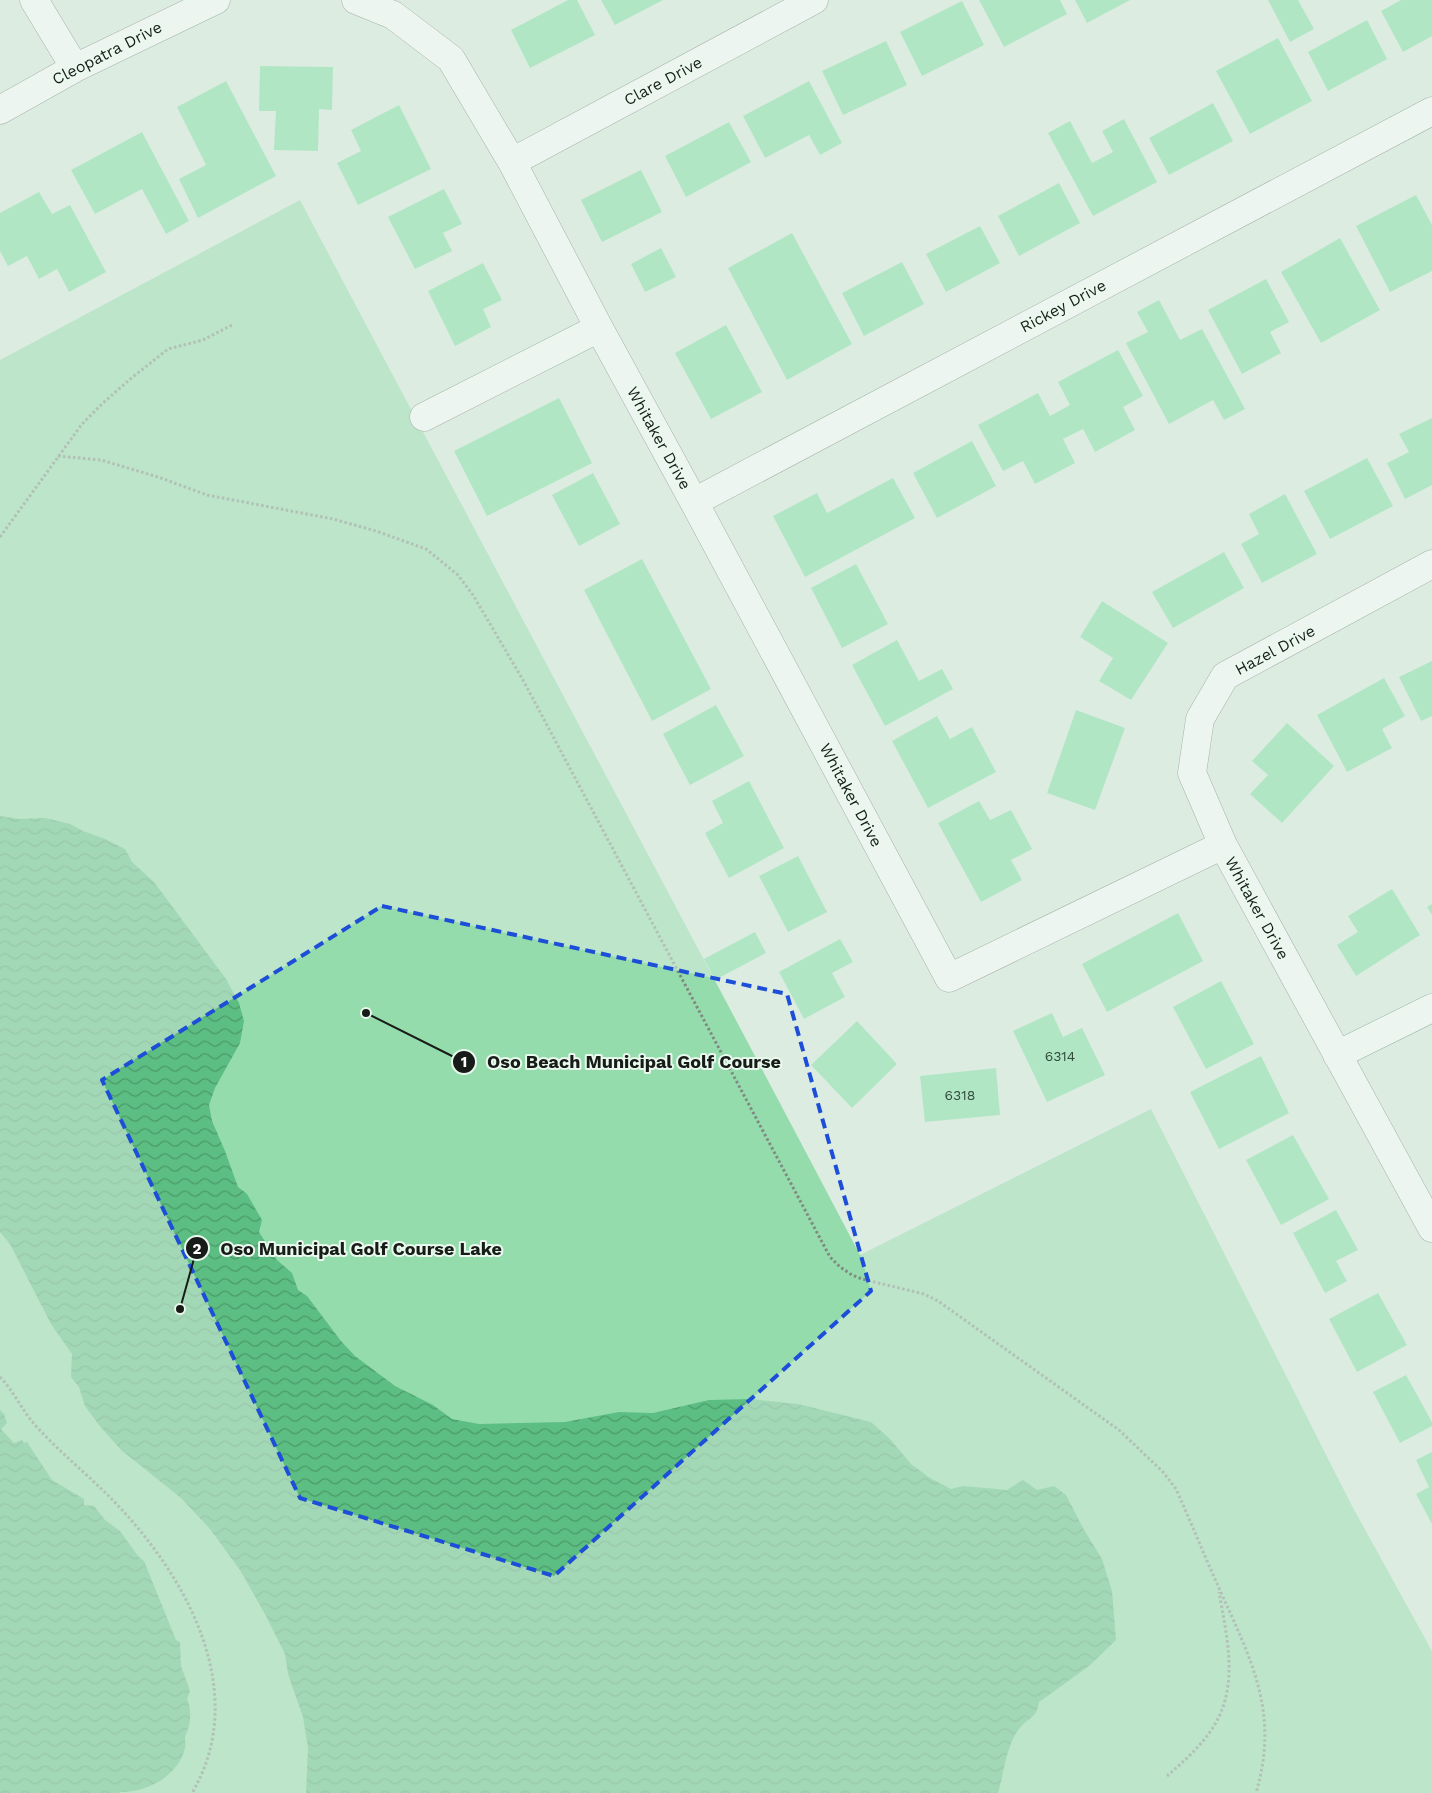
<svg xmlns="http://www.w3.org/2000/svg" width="1432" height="1793" viewBox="0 0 1432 1793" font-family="'Work Sans',sans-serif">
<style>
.green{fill:#95dcad}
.water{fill:url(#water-waves)}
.building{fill:#7ddea0}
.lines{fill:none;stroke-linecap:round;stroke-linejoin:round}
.street-casing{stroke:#616e64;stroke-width:29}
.path{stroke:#7f8a82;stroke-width:3;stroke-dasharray:2.5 2.5;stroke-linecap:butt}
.street{stroke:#fff;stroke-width:28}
.marked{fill:none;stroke:#1d4ed8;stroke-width:4;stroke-dasharray:10 6;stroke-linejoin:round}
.labels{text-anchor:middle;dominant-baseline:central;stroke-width:4;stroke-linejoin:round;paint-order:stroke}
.number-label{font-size:14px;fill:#304c3b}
.street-label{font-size:16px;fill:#171c19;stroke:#eaf9ee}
.leader{fill:none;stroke:#171c19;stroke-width:2}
.callout-dot{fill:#171c19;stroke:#eaf9ee;stroke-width:2}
.mark-label{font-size:15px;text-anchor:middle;font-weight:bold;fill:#fff}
.callout-label{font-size:18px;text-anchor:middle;font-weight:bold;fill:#171c19;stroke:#eaf9ee;stroke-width:4;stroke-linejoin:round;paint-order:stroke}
</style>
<defs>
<pattern id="water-waves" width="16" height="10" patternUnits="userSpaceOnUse" patternTransform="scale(1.25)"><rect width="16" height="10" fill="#5cbe82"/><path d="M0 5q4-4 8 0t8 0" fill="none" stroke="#4b9a6a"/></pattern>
</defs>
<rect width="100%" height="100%" fill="#ddece1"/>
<path class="green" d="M300,200C486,552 675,903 860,1255L1151,1109L1351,1504L1432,1651V1793H0V360Z"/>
<path class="water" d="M0,816L19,819L45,818L70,824L83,831L105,839L125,849L132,862L154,882L226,979L239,1003L244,1021L240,1043L215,1088L209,1105L212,1121L225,1151L238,1187L247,1194L262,1220L259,1232L277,1260L292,1273L298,1290L307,1296L341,1341L355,1356L395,1386L433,1405L452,1419L479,1424L565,1422L619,1412L653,1413L709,1400L751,1399L798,1404L871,1422L890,1439L911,1464L930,1478L951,1489L963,1486L1007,1490L1023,1480L1037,1490L1054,1486L1066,1495L1083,1528L1102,1559L1112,1591L1116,1640L1089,1666L1039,1702C1036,1720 1029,1716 1019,1729C1006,1746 1004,1773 998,1793H306L308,1748L303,1717L288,1674L285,1654L266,1616L240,1570L210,1529L181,1498L121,1450L99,1425L85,1406L79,1387L71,1377L72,1354L51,1324L10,1244L0,1232Z
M0,1410L4,1414L7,1423L1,1429L14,1443L22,1440L24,1443L27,1442L52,1480L84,1499V1505L94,1506L105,1520L120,1531L138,1556L144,1561L176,1640L180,1642L181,1666L190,1691L187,1699C191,1707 191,1721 188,1729C187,1732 186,1734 185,1737C185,1741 186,1745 185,1748C179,1775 147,1793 120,1792L119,1793H0Z"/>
<path class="building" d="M568,0H577L595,35L530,68L511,30Z
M601,0H663L615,25Z
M979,0H1060L1067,14L1004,47Z
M1075,0H1130L1087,23Z
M1268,0H1298L1314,29L1290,42Z
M1401,0H1432V36L1403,52L1381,11Z
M962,1L984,45L922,76L900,32Z
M1367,20L1387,59L1328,91L1308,52Z
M1278,38L1312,101L1250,134L1216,71Z
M886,41L907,85L843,115L822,71Z
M260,66L333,67L332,110L319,109L318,151L274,150L276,111H259Z
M226,81L276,176L198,218L179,179L206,165L177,107Z
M809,81L842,143L820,155L809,135L765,158L743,116Z
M1213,103L1233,141L1169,175L1149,138Z
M399,105L431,169L358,205L337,163L361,151L351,130Z
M1124,119L1157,182L1093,216L1048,133L1070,121L1092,163L1113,152L1102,131Z
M729,122L751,162L686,197L665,156Z
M142,132L189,221L166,234L142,189L95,214L71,170Z
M641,170L662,212L602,242L581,200Z
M1059,183L1080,223L1019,256L998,216Z
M444,189L462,224L443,233L452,251L415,269L388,217Z
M39,192L52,214L70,205L106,272L69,292L57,269L39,279L27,256L8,266L0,251V213Z
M1416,195L1432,225V271L1390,292L1356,226Z
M980,226L1000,263L946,292L926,254Z
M792,233L852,344L787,380L728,268Z
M1340,238L1380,310L1321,343L1281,272Z
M661,248L676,277L645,292L631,264Z
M902,262L924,304L864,336L842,293Z
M483,263L502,300L483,309L491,327L455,346L428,291Z
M1266,279L1289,322L1270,332L1281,353L1242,374L1208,310Z
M1159,300L1180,340L1202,329L1245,409L1224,420L1213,400L1169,424L1126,343L1148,332L1137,312Z
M726,325L762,392L711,419L675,353Z
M1118,350L1143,396L1123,407L1135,430L1095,452L1083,429L1063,439L1075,463L1035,484L1023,461L1003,471L978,425L1038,393L1050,416L1070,405L1058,382Z
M559,398L592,463L487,516L454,451Z
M1432,418V485L1405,499L1387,463L1409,452L1399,434Z
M972,441L996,486L937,518L913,473Z
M1367,458L1393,506L1330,539L1304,491Z
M593,473L620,524L579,546L552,495Z
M893,478L915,518L805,577L773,516L817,493L827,513Z
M1285,494L1317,554L1262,583L1241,544L1259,534L1249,514Z
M1224,552L1244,588L1173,628L1152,592Z
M642,559L711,689L652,721L584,590Z
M856,564L888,624L842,648L811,588Z
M1102,601L1168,643L1131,700L1099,681L1113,658L1080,637Z
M897,640L919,681L942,669L953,689L885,726L852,665Z
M1432,661V716L1421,721L1399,677Z
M1384,678L1405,716L1382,729L1392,748L1347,772L1317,715Z
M716,705L744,756L690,785L663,734Z
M1076,710L1125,728L1095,810L1047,793Z
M937,716L950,739L972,727L996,772L928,808L892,741Z
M1287,723L1334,766L1282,823L1250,794L1268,775L1252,761Z
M749,781L784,848L729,878L705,833L723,823L712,801Z
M979,801L990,820L1011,810L1032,849L1011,860L1022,880L981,902L938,823Z
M798,856L827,912L788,932L759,876Z
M1392,889L1420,935L1356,976L1337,945L1358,932L1348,916Z
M1432,904V915L1427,907Z
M1178,913L1203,961L1107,1012L1082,964Z
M755,932L766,953L715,980L704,959Z
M840,939L853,962L832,973L845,997L804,1019L779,972Z
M1221,981L1254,1044L1206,1069L1173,1007Z
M1052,1013L1063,1037L1082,1028L1105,1075L1047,1102L1013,1031Z
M857,1021L897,1064L852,1108L811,1065Z
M1261,1056L1289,1113L1219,1149L1190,1092Z
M996,1068L1000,1115L925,1122L920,1076Z
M1293,1135L1329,1199L1281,1225L1246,1160Z
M1336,1210L1358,1250L1336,1261L1347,1281L1325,1293L1293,1233Z
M1378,1293L1407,1345L1357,1372L1329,1319Z
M1406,1375L1432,1422V1426L1400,1443L1373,1392Z
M1432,1452V1524L1416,1494L1429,1487L1416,1460Z"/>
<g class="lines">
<g class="street-casing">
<path id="street" d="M34,0L75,68
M356,0L393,15L451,59L512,162L599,328L694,502L949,978L1223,845
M0,110L75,68L216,0
M512,162L814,0
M424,417L599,328
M694,502L1432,111
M1432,564L1225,676L1200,719L1192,773L1223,845L1432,1228
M1337,1055L1432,1008"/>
</g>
<path class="path" d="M58,456L101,460L158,477L207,495L333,519L376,531L426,549L458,575L473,595L523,680L830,1257L840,1267L852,1275L862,1279L924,1294L938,1301L1119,1430L1163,1472L1176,1489C1191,1522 1204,1555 1219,1588C1251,1660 1280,1712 1256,1793
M0,537L82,424L102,404L129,380L168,349L203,340L232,325
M0,1377C14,1391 22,1411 36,1426C63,1456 96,1481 123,1511C191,1585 249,1696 192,1793
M1167,1776C1183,1762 1200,1747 1212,1729C1240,1687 1227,1638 1219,1592"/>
<use href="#street" class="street"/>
</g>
<path d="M0 0H1432V1793H0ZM382,906L787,994L871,1291L554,1576L300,1498L102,1080Z" fill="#ddece1" fill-opacity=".55" fill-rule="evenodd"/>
<path class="marked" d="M382,906L787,994L871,1291L554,1576L300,1498L102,1080Z"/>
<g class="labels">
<g class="number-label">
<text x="1060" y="1056">6314</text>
<text x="960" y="1095">6318</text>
</g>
<g class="street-label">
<text transform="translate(107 53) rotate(-27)">Cleopatra Drive</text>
<text transform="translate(663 81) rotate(-28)">Clare Drive</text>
<text transform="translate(1063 306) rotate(-28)">Rickey Drive</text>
<text transform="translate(659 438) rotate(61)">Whitaker Drive</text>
<text transform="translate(1275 650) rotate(-28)">Hazel Drive</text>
<text transform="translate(851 795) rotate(62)">Whitaker Drive</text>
<text transform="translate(1257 908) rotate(61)">Whitaker Drive</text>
</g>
</g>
<path class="leader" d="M366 1013L464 1062M180 1309L197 1248"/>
<g class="callout-dot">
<circle cx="366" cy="1013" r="5"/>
<circle cx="180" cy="1309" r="5"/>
<circle cx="464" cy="1062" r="12"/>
<circle cx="197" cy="1248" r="12"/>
</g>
<g class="mark-label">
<text x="464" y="1067">1</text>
<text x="197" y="1254">2</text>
</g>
<g class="callout-label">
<text x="634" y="1068">Oso Beach Municipal Golf Course</text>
<text x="361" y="1255">Oso Municipal Golf Course Lake</text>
</g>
</svg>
